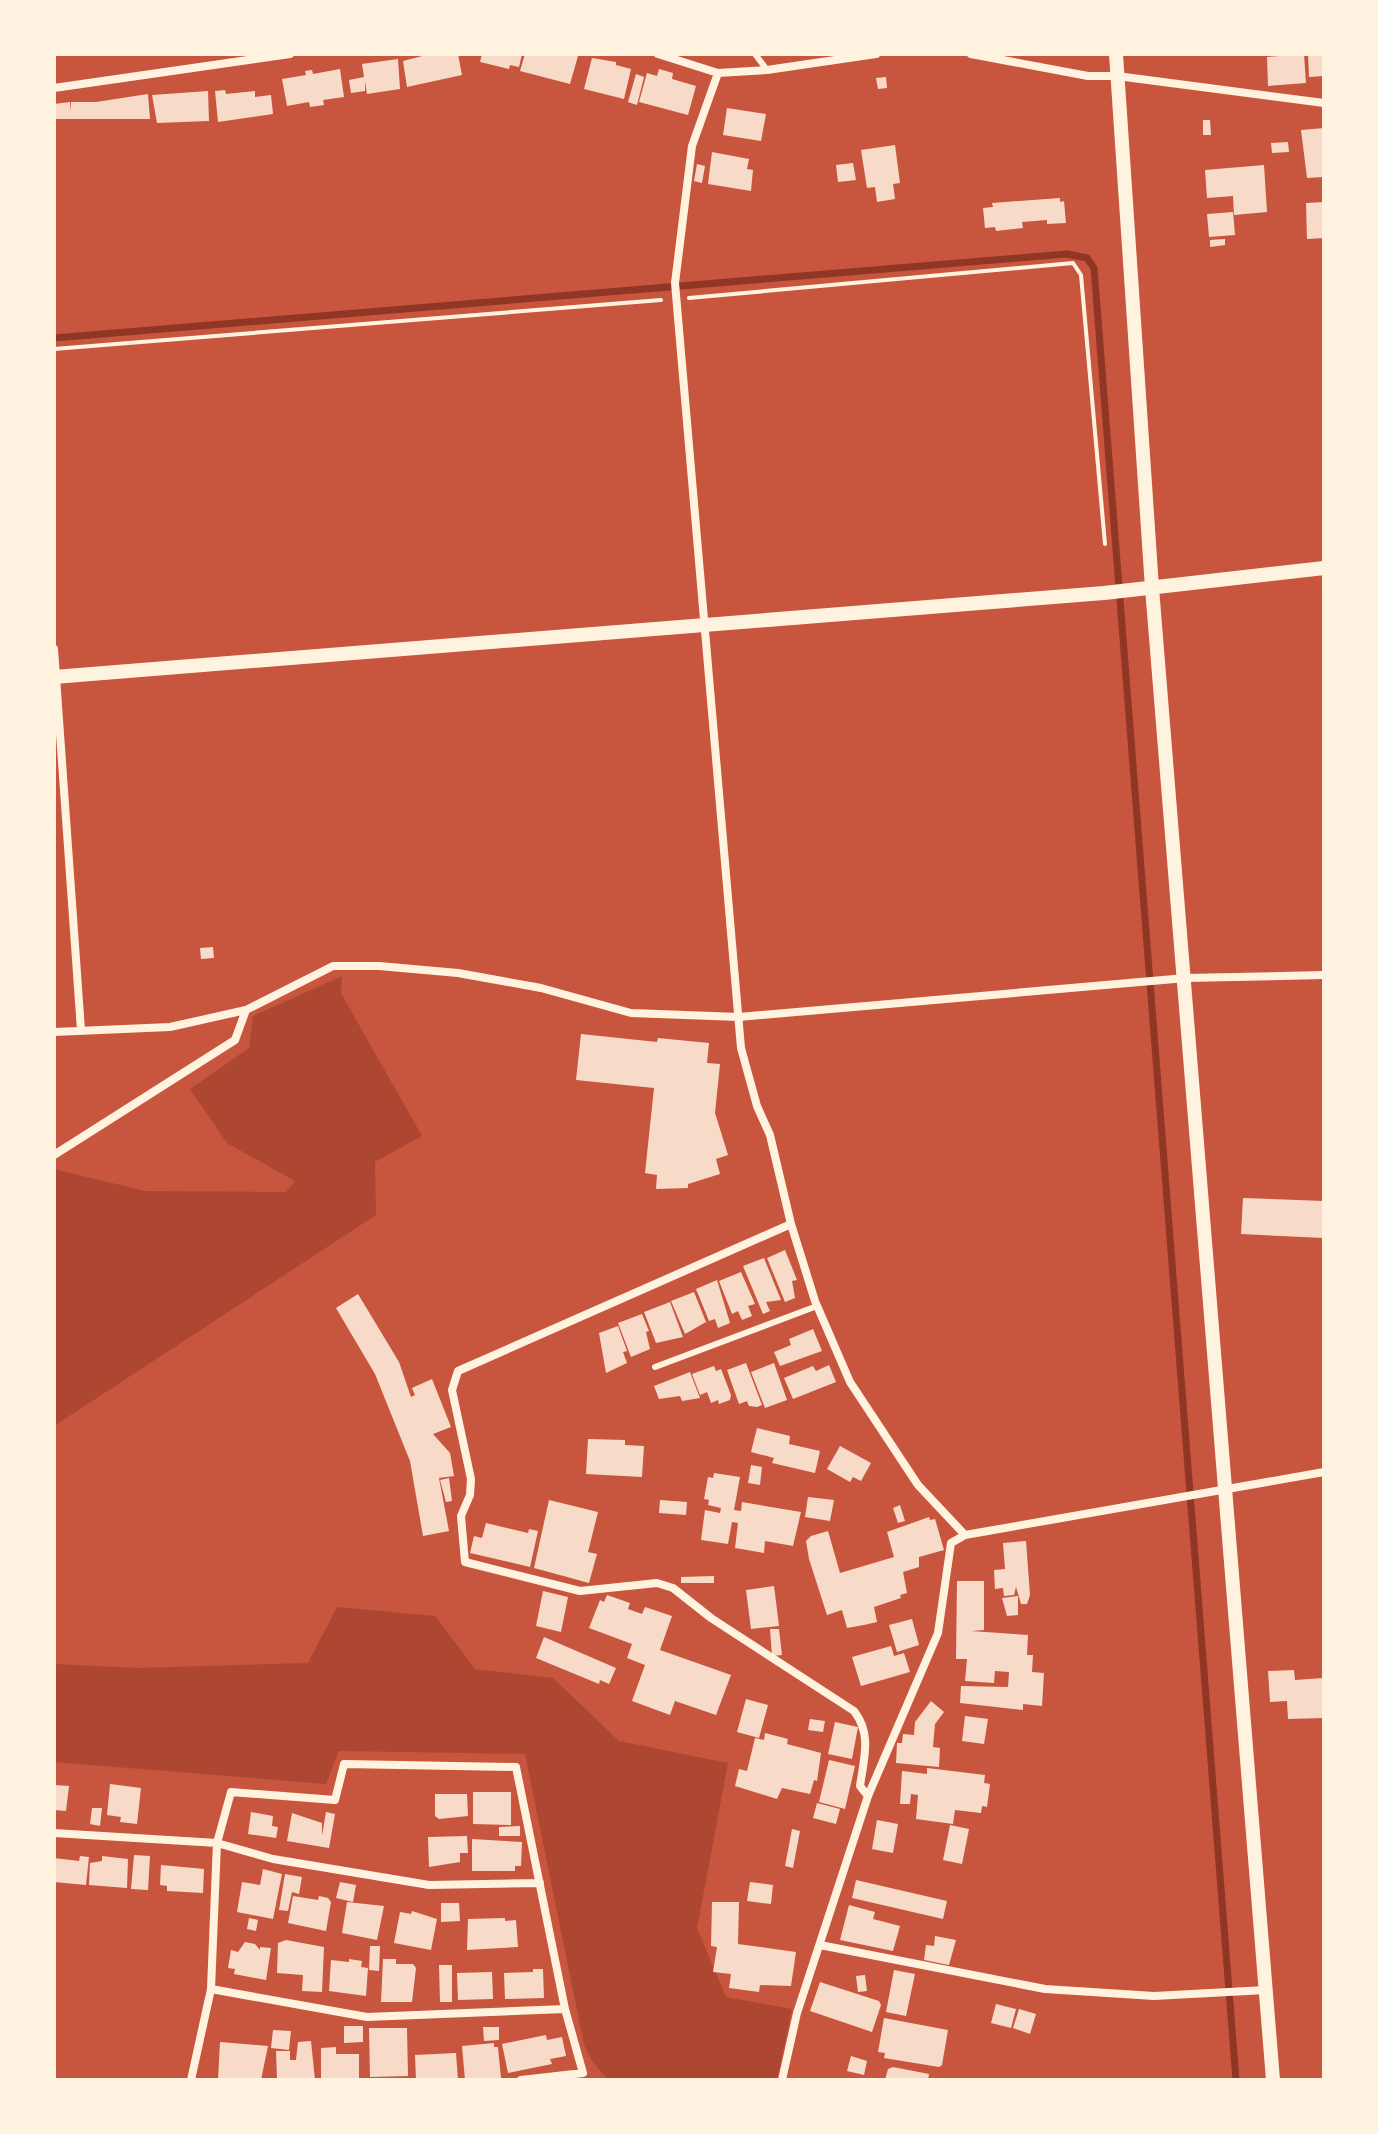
<svg xmlns="http://www.w3.org/2000/svg" width="1378" height="2134" viewBox="0 0 1378 2134" font-family="'Archivo Narrow',sans-serif">
<style>
.green{fill:#ae4732}
.lines{fill:none;stroke-linecap:round;stroke-linejoin:round}
.stream{stroke:#8f3625;stroke-width:7}
.building{fill:#f7dbc8}
.path{stroke:#fff3e0;stroke-width:4}
.service{stroke:#fff3e0;stroke-width:6}
.minor{stroke:#fff3e0;stroke-width:8}
.tertiary{stroke:#fff3e0;stroke-width:14}
</style>
<rect width="100%" height="100%" fill="#c8553d"/>
<path class="green" d="M342,976L341,993L422,1136L375,1162L376,1215L54,1426V1169L145,1191L286,1192L295,1181L227,1143L190,1089L249,1048L253,1016Z
M337,1607L435,1616L475,1669L553,1678L619,1741L728,1763L697,1928L726,1997L792,2009L777,2080H608L592,2061L584,2045L525,1754L339,1751L326,1784L54,1762V1664L138,1668L308,1663Z"/>
<g class="lines">
<path class="stream" d="M54,338L1067,254L1087,258L1094,268L1236,2080"/>
</g>
<path class="building" d="M430,54H458L462,75L407,87L403,61Z
M482,54H522L519,67L510,65L509,69L480,62Z
M525,54L578,56L570,84L520,71Z
M1304,54L1306,83L1268,86L1267,57Z
M1308,54H1324V76L1309,77Z
M592,58L616,62V65L631,69L624,99L584,89Z
M398,59L400,89L367,94L365,81V91L351,93L349,80L364,77L362,64Z
M340,69L344,97L323,100L324,105L310,107L309,102L287,106L282,79L306,75L305,71L312,70L313,74Z
M659,69L673,73L672,79L696,86L688,115L639,102L647,73L657,76Z
M636,74L644,77L637,105L628,102Z
M886,77L887,88L878,89L876,78Z
M225,90L226,94L255,91V97L271,95L273,114L218,122L215,91Z
M208,91L209,121L157,123L152,95Z
M148,94L150,119H54V104L70,102L71,112V102H96Z
M727,108L766,114L761,141L723,135Z
M1203,120H1210L1211,135H1203Z
M1324,128V177L1307,178L1301,130Z
M1288,142L1289,152L1272,153L1271,143Z
M895,145L900,183L893,184L895,199L877,202L875,187L867,188L861,150Z
M712,152L749,159L747,169L753,170L751,191L708,184Z
M853,163L856,180L838,182L836,165Z
M697,164L705,166L702,183L694,181Z
M1264,165L1267,212L1234,215L1233,196L1207,198L1205,170Z
M1060,198V202L1064,201L1066,223L1047,224V220L1022,222L1023,228L996,231L995,227L985,228L983,208L993,207L992,203Z
M1324,202V238L1307,239L1306,203Z
M1233,212L1235,235L1209,237L1207,214Z
M1225,239V245L1210,247V240Z
M213,947L214,958L201,959L200,948Z
M581,1034L657,1042L658,1038L709,1043L707,1063L720,1064L715,1113L728,1155L716,1159L720,1174L688,1184V1188L656,1189L657,1175L645,1173L654,1088L576,1080Z
M1243,1198L1324,1201V1238L1241,1234Z
M785,1250L797,1280L792,1281L795,1298L785,1302L767,1258Z
M764,1258L781,1300L766,1302L770,1311L763,1314L743,1266Z
M741,1272L755,1304L748,1306L752,1316L742,1320L738,1311L732,1314L719,1281Z
M717,1280L730,1323L718,1328L715,1319L709,1321L696,1289Z
M694,1292L706,1322L685,1334L671,1301Z
M358,1294L399,1362L411,1397L415,1395L412,1388L432,1379L451,1427L433,1434L450,1453L454,1476L439,1478L449,1531L423,1536L410,1461L375,1374L336,1308Z
M670,1302L683,1337L656,1343L644,1312Z
M642,1314L649,1331L646,1332L650,1349L631,1357L618,1323Z
M618,1326L627,1351L623,1352L627,1363L606,1373L599,1333Z
M813,1329L822,1351L780,1366L774,1352L791,1345L789,1339Z
M746,1363L762,1405L757,1407L749,1406L747,1401L739,1404L727,1370Z
M774,1363L787,1400L765,1408L751,1372Z
M829,1365L836,1382L793,1399L784,1378L813,1366L816,1371Z
M714,1366L716,1371L721,1369L731,1395L730,1400L719,1404L718,1400L711,1403L707,1392L700,1395L692,1374Z
M690,1372L700,1398L682,1401L680,1396L659,1399L654,1386Z
M757,1428L790,1436L789,1444L820,1451L815,1473L772,1463L774,1458L751,1452Z
M588,1439L625,1440V1445L644,1446L642,1477L586,1474Z
M840,1446L871,1463L861,1481L853,1477L850,1482L827,1469Z
M751,1465L762,1467L760,1485L748,1483Z
M714,1473L740,1477L734,1510L741,1511L742,1502L801,1512L793,1546L765,1541L764,1553L735,1548L738,1523L732,1522L728,1544L701,1540L705,1510L720,1513L721,1508L708,1505L709,1500L704,1499L708,1477L713,1478Z
M449,1478L452,1501L446,1502L440,1480Z
M808,1497L834,1500L830,1521L805,1517Z
M549,1500L598,1512L588,1552L597,1554L589,1583L534,1568Z
M660,1500L687,1502L686,1515L659,1513Z
M900,1505L905,1521L898,1523L893,1508Z
M929,1517L930,1520L935,1519L944,1550L919,1557V1567L903,1572L907,1593L900,1595L901,1598L874,1607L877,1622L864,1625L847,1628L842,1610L827,1615L809,1559L806,1541L811,1536L828,1531L840,1573L894,1557L887,1532Z
M486,1523L528,1533L529,1529L538,1531L530,1567L470,1553L474,1536L482,1538Z
M1026,1541L1030,1595L1027,1604H1021L1016,1587L1014,1595L1004,1596L1003,1588L995,1589L994,1570L1005,1569L1003,1543Z
M714,1576V1583H681V1577Z
M957,1581H984V1630L971,1631L1028,1635L1027,1655H1033L1032,1672L1044,1673L1042,1706L1023,1704V1710L960,1703L961,1686L1008,1687L1009,1672L995,1671L994,1683L965,1681L967,1659H956Z
M774,1586L779,1626L751,1629L746,1590Z
M543,1591L568,1597L561,1632L536,1626Z
M607,1595L630,1603L628,1609L642,1614L645,1607L672,1616L660,1650L731,1675L716,1715L675,1701L670,1715L632,1701L645,1665L627,1658L632,1644L589,1628L600,1600L604,1602Z
M1018,1596V1615L1007,1616L1002,1598Z
M912,1619L919,1645L897,1652L889,1625Z
M770,1629H779L782,1655L772,1656Z
M544,1637L616,1668L609,1684L600,1680L599,1684L536,1658Z
M891,1646L894,1656L904,1653L910,1672L861,1686L852,1657Z
M1294,1670L1295,1680L1323,1678L1324,1718L1288,1719L1287,1701L1270,1702L1268,1671Z
M746,1699L768,1705L759,1738L737,1732Z
M931,1701L944,1712L935,1724L933,1747L940,1748L939,1767L896,1763L897,1743H902L903,1734L914,1735L915,1722Z
M965,1716L988,1719L984,1744L962,1741Z
M810,1719L825,1721L823,1732L808,1730Z
M835,1722L858,1727L852,1759L828,1754Z
M765,1733L788,1739L787,1744L821,1753L817,1781L814,1780L810,1794L782,1788L777,1799L735,1786L739,1769L747,1771L755,1738L764,1740Z
M829,1760L855,1766L845,1809L819,1802Z
M927,1768L985,1775L984,1783L990,1784L987,1807L982,1806L981,1813L955,1810L953,1824L916,1819L918,1795L911,1794L910,1804H900L902,1771L927,1774Z
M110,1784L141,1788L137,1824L120,1822L121,1817L107,1815Z
M54,1785L69,1786L66,1811L54,1810Z
M473,1792H511V1825L473,1824Z
M435,1794H467L468,1816L439,1819L435,1816Z
M817,1803L840,1809L836,1824L813,1818Z
M92,1808H102L100,1826L90,1824Z
M251,1812L273,1816L272,1826L278,1827L276,1838L248,1834Z
M326,1812L335,1814L329,1848L287,1841L292,1813L322,1823V1836Z
M877,1820L898,1824L893,1853L872,1849Z
M950,1825L969,1829L962,1864L943,1860Z
M520,1826V1836H499V1827Z
M792,1829L800,1831L793,1868L785,1866Z
M467,1836L468,1853H460V1862L429,1867L428,1837Z
M472,1839L522,1842L521,1866H515V1871H472Z
M134,1855L150,1856L148,1890L131,1889Z
M80,1856L89,1857L86,1885L54,1882V1858L79,1861Z
M102,1856L128,1859L127,1888L89,1885L90,1863L102,1861Z
M161,1865L204,1869L203,1893L167,1891V1886L160,1885Z
M263,1869L282,1874L273,1919L237,1912L242,1882L260,1885Z
M285,1874L302,1877L299,1894L292,1892L288,1911L279,1910Z
M856,1880L947,1901L943,1919L852,1898Z
M340,1882L356,1885L353,1902L336,1898Z
M750,1882L773,1885L771,1904L747,1901Z
M293,1896L318,1900L319,1896L328,1898L331,1902L326,1931L288,1923Z
M347,1902L384,1906L377,1940L342,1933Z
M712,1902H739L738,1944L796,1952L791,1986L760,1985L759,1992L729,1988L731,1974L713,1972L717,1947L711,1946Z
M441,1903H459L460,1921L441,1922Z
M849,1905L875,1912L873,1919L900,1926L893,1951L840,1940Z
M412,1911L437,1919L431,1950L394,1943L400,1912L411,1914Z
M249,1918L258,1920L256,1931L247,1929Z
M505,1918V1921L516,1920L518,1947L467,1950L468,1919Z
M935,1936L956,1940L949,1965L924,1960L926,1945L934,1946Z
M286,1940L324,1947L322,1992L302,1991L303,1975L277,1973L278,1943Z
M245,1942L255,1944L260,1950V1947L271,1948L266,1980L234,1974L235,1969L228,1968L231,1950L238,1952Z
M370,1946H380L379,1971L369,1970Z
M349,1959L362,1961L361,1967L368,1968L366,1996L329,1991L331,1960L349,1962Z
M383,1959H396V1964H413L416,1968L412,2002H381Z
M439,1965H452V2002H440Z
M533,1969H543L544,1998L505,1999L504,1973L533,1972Z
M894,1970L915,1974L906,2016L886,2012Z
M492,1972L493,1999L458,2000L457,1973Z
M865,1975L867,1991L858,1992L856,1976Z
M820,1982L879,2001L881,2005L872,2032L810,2011Z
M996,2004L1016,2009L1011,2028L991,2023Z
M1019,2009L1036,2014L1030,2034L1013,2028Z
M884,2018L948,2030L942,2065L939,2067L884,2058L885,2053L878,2052Z
M344,2026H363V2042L344,2043Z
M483,2027H499V2040L484,2041Z
M369,2028H407L408,2076L370,2077Z
M273,2030L291,2031L289,2050L271,2048Z
M546,2035L547,2040L562,2037L566,2056L550,2059L552,2064L508,2073L502,2044Z
M311,2041L315,2080H277L276,2051H290V2060H296L298,2042Z
M220,2042L268,2046L261,2080H218Z
M494,2043V2047H498L501,2078L465,2080L462,2046Z
M336,2047V2054H359V2080L321,2078V2048Z
M456,2053L458,2080H416L415,2055Z
M851,2056L867,2061L864,2075L847,2071Z
M893,2067L929,2074L928,2080H885L888,2069Z"/>
<g class="lines">
<path class="path" d="M689,298L1073,263L1081,275L1105,544
M54,349L661,300"/>
<path class="service" d="M755,54L767,70
M655,1367L817,1306"/>
<path class="minor" d="M658,54L718,73L767,70L876,54
M971,54L1088,76H1117L1324,103
M718,73L692,146L675,283L741,1048L757,1106L770,1135L791,1224L815,1301L850,1382L918,1485L965,1535
M54,88L290,54
M54,649L81,1030
M54,1032L170,1027L246,1010L333,966H379L458,973L541,988L631,1013L739,1017L1186,978L1324,975
M54,1155L235,1040L246,1010
M791,1224L458,1371L452,1390L471,1479L470,1495L461,1516L465,1562L580,1591L657,1583L673,1588L711,1618L854,1711C872,1734 864,1758 860,1786L868,1796
M54,1833L217,1843L273,1859L429,1885L540,1883
M820,1945L1045,1989L1154,1996L1266,1990
M211,1989L367,2017L565,2009
M191,2080L211,1989L217,1843L231,1792L335,1800L344,1764L516,1767L565,2009L583,2073L521,2080
M782,2080L797,2013L868,1796L938,1633L951,1543L965,1535L1324,1472"/>
<path class="tertiary" d="M1116,54L1152,588L1273,2080
M54,677L1104,593L1324,568"/>
</g>
<rect width="1378" height="2134" fill="none" stroke="#fff3e0" stroke-width="112"/>
</svg>
